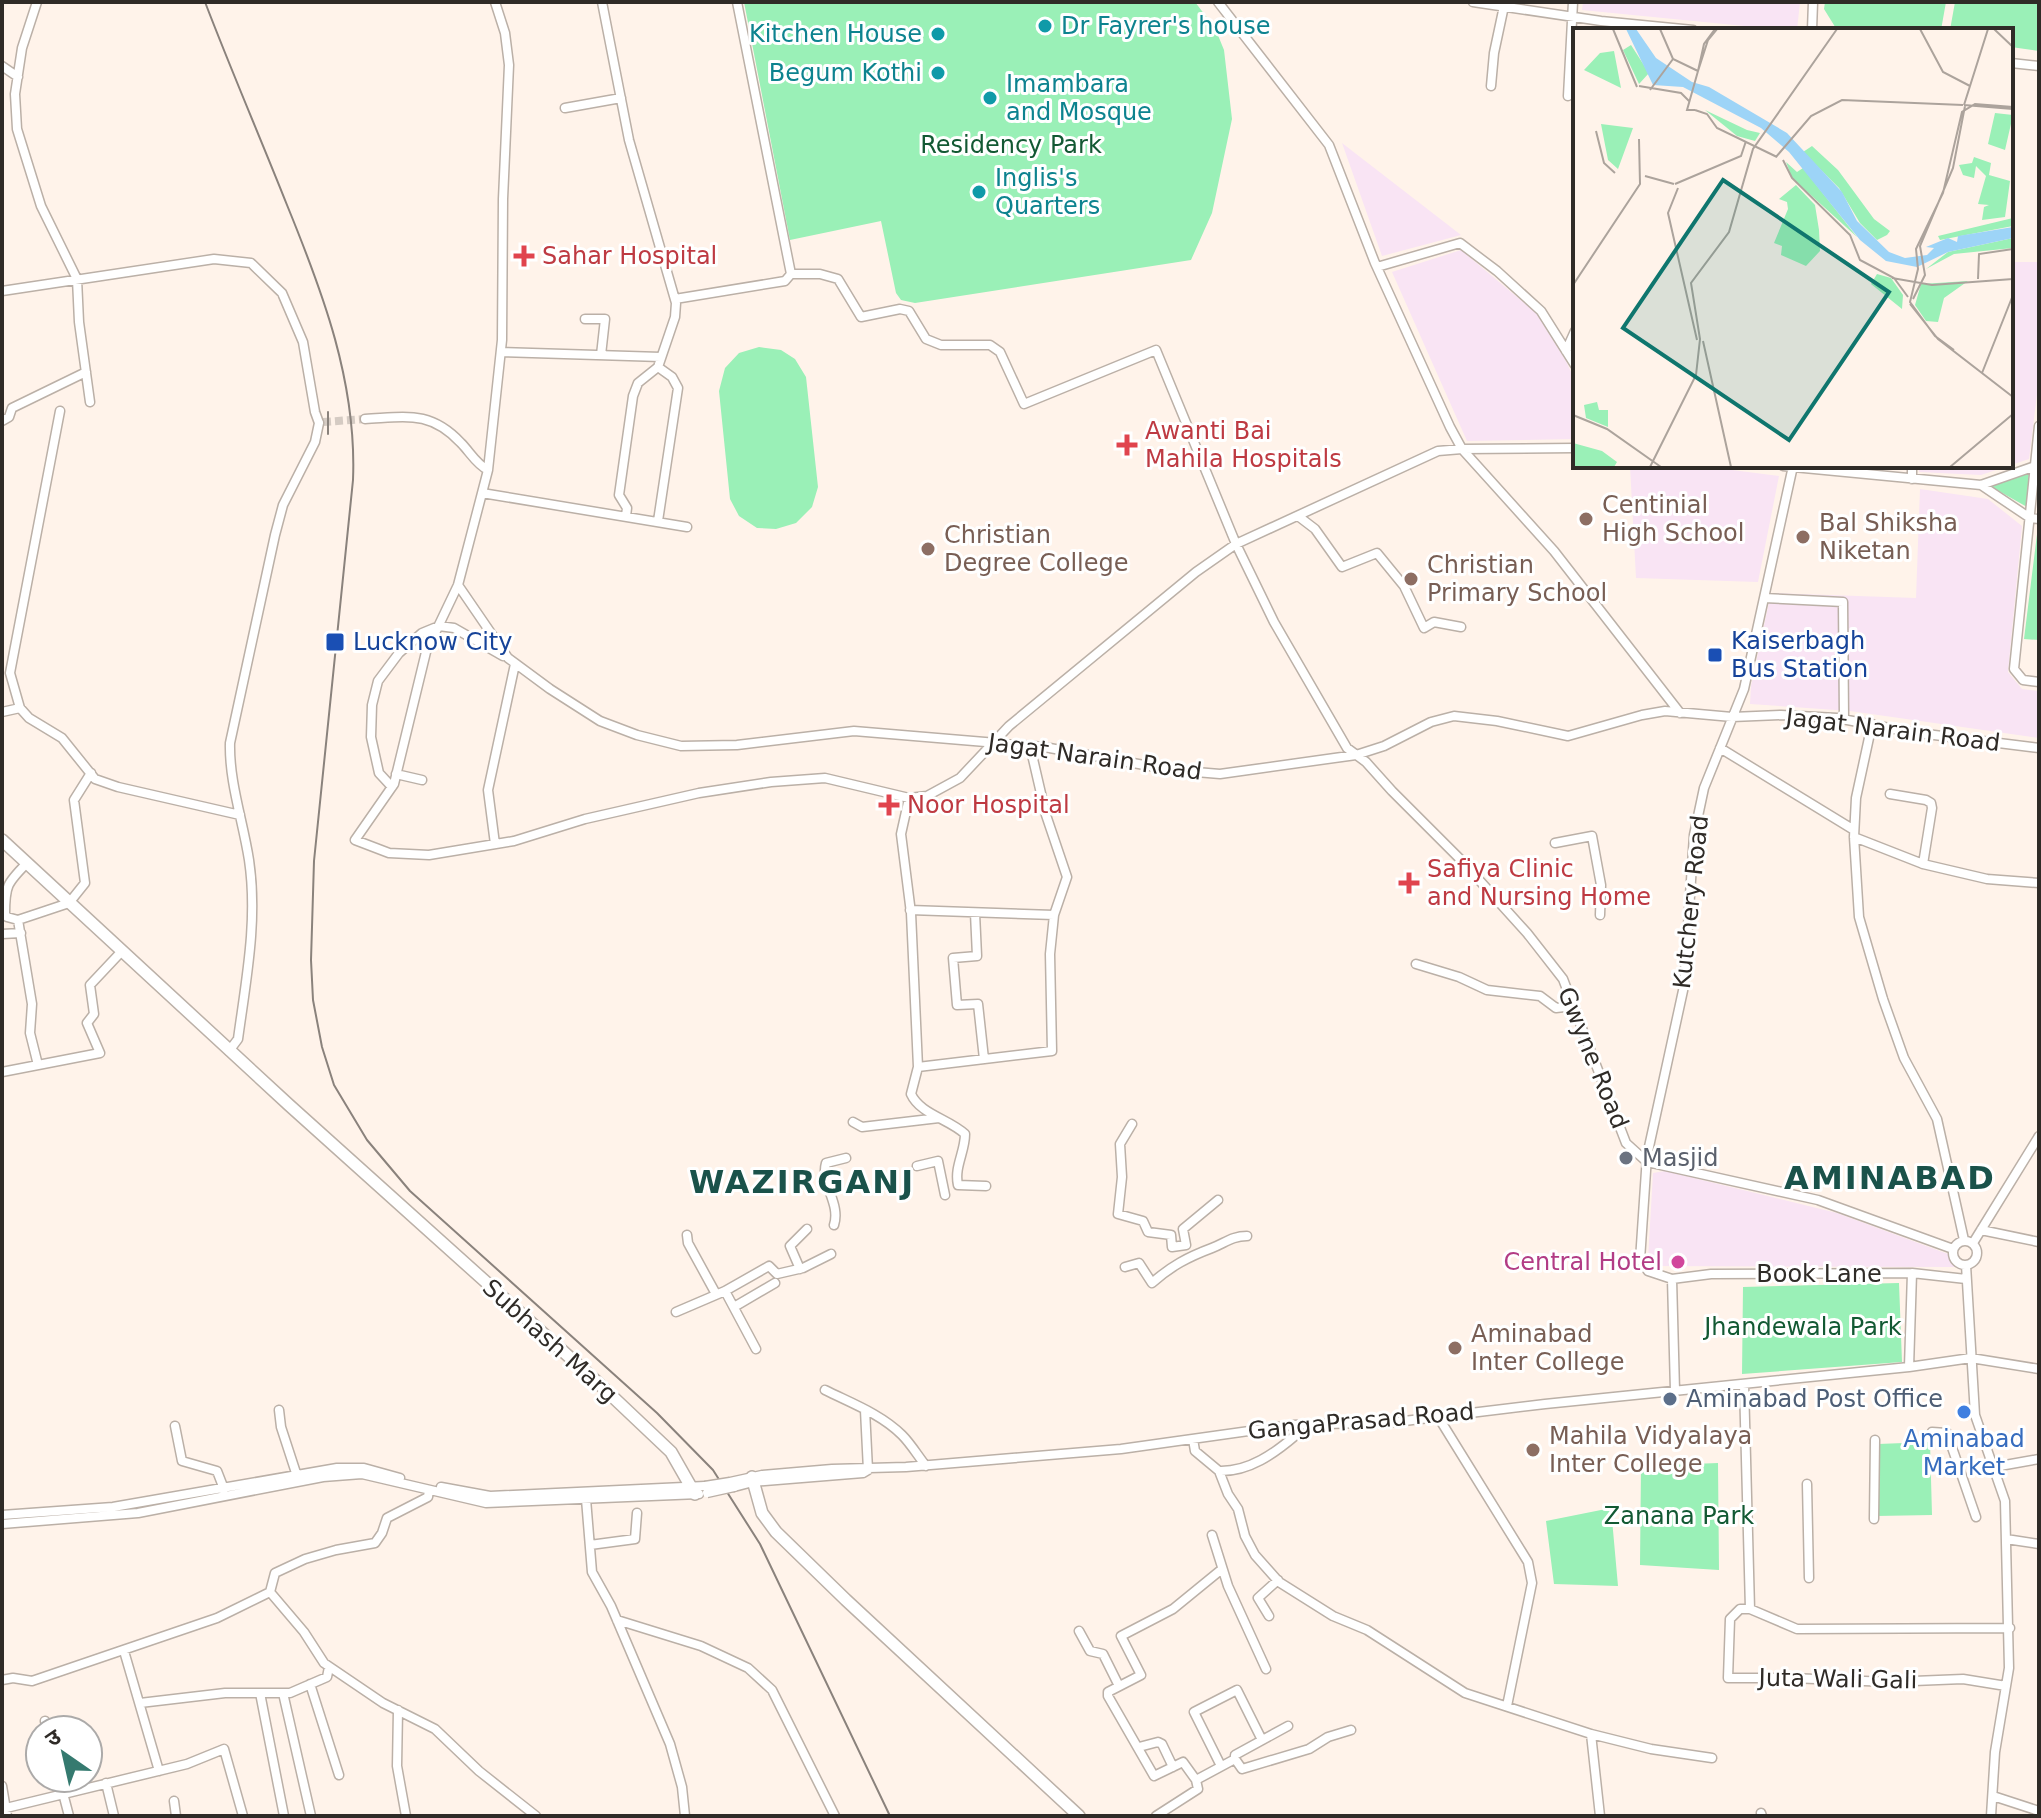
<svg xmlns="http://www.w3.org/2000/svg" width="2041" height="1818" viewBox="0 0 2041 1818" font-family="'DejaVu Sans','Noto Sans Devanagari',sans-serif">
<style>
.commercial{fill:#f9e4f4}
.green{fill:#9af0b7}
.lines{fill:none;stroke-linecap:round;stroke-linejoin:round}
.minor-tunnel{stroke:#d5cbc3;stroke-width:8;stroke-dasharray:8 4;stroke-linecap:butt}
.minor-casing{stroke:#bbb0a7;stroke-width:11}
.major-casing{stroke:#bbb0a7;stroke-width:14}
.minor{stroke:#fff;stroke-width:8}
.major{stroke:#fff;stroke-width:11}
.rail{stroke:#8a827c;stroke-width:2}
.minor-bridge-casing{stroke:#bbb0a7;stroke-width:11;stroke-linecap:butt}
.minor-bridge{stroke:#fff;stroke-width:8}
.culture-dot{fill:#0f9aa8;stroke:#fff;stroke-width:3}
.health-dot{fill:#e0444e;stroke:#fff;stroke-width:3}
.education-dot{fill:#8d6e63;stroke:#fff;stroke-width:3}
.transit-dot{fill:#1a4fb4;stroke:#fff;stroke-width:3}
.worship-dot{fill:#6b7280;stroke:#fff;stroke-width:3}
.hotel-dot{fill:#d1479c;stroke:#fff;stroke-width:3}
.service-dot{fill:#5c6f8a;stroke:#fff;stroke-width:3}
.shop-dot{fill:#3f7fe0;stroke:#fff;stroke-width:3}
.labels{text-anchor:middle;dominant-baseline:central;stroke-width:6;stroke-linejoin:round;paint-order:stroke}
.culture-label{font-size:24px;fill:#0d838f;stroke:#fff;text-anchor:start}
.park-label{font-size:24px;fill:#125933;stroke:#fff}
.health-label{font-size:24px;fill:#be3a42;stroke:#fff;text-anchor:start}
.education-label{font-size:24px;fill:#785e54;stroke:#fff;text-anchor:start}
.transit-label{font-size:24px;fill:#164399;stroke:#fff;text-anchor:start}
.street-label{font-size:24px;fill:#2f2b27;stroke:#fff}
.worship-label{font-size:24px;fill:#5b616d;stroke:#fff;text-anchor:start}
.hotel-label{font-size:24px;fill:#b23c85;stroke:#fff;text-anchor:end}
.service-label{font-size:24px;fill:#4e5e75;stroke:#fff;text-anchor:start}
.shop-label{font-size:24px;fill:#366cbe;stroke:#fff}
.district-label{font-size:32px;font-weight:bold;letter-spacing:2px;fill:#1a524a;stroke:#fff}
.inset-road{fill:none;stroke:#aca39c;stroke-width:2}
.view{fill:#0f766e;fill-opacity:0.15;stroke:#0f766e;stroke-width:4}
.inset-edge{fill:none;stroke:#2f2b27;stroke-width:4}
</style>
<rect width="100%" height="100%" fill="#fff3ea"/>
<path class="commercial" d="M1583,2H1800L1797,30H1785L1582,10Z
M1342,143L1461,235L1382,256Z
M1461,250L1536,313L1566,361L1575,381V439L1467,441L1392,272Z
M2011,262H2039V378L2029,459L2011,465Z
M1630,466H1701L1779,476L1758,582L1636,578Z
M1919,466H2008L1981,475L1919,472Z
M1920,489L1988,499L2022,526L2008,672L2022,689L2039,691V738L1850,711L1750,704L1751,686L1771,593L1916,598Z
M1665,1171L1837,1213L1948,1254L1955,1267L1655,1266L1648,1259L1653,1173Z"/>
<path class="green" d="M744,2H1195L1215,28L1224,50L1232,119L1212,213L1191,260L915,303L901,300L896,293L881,221L790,240Z
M1825,2H1946L1941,30H1837L1824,9Z
M1955,2H2039V51L2011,47V30H1950Z
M759,347L781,350L795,359L806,377L818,487L812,507L796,523L776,529L757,528L739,516L730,499L719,391L725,368L739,353Z
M2029,471L2027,507L1990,486Z
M2038,526H2039V640L2024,639Z
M1899,1283L1902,1362L1742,1374L1743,1287Z
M1930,1442L1932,1515L1876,1516L1878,1444Z
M1718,1463L1719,1570L1640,1565L1641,1466Z
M1611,1508L1618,1586L1554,1584L1546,1521Z"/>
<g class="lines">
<path class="minor-tunnel" d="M323,422L365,419"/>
<g class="minor-casing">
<path id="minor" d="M37,2L22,48L15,94L17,129L41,206L77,279L79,322L90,402
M495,2L505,33L509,65L503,199L502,340L488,470L458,585L426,652L394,784L355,840L389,853L429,855L514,841L585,819L699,793L771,782L825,778L909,798L927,796L960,778L1009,726L1196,572L1236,544L1438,451L1462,449L1575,448
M602,2L629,140L676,303L675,317L658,367L638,383L633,396L619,495L627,508L626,516
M737,2L791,274
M1218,2L1329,145L1375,263L1450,427L1462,449L1554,551L1680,713
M1473,2L1601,21L1693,30
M1812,30L1813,2
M2011,63L2039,66
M2,66L18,77
M1491,86L1494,53L1504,6
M1568,96L1573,2
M565,108L621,98
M1377,267L1460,243L1497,271L1541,311L1575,365
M2,291L214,259L251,263L282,293L303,342L315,412L319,423
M675,299L785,281L791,274H820L838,279L861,317L900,309L909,311L926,339L941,345H990L1000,352L1024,404L1156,350L1236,544L1274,622L1347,748L1366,762L1392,791L1461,860L1527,933L1563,979L1626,1143L1647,1162L1818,1200L1953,1249
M585,319H605L601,355
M1566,351L1575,331
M501,352L661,357
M60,411L10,673L20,708L29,718L62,738L95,779L118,787L240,815
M365,419C406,417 430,410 461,443C470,452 476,464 488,470
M2,421L9,417L12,408L86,372
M2039,426L2014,669L2023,680L2039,682
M1783,466L1981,485L2038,465
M1793,466L1744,689L1704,788L1694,835L1684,986L1647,1156L1640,1260L1648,1271L1672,1279L1711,1274L1912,1273L1966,1279
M1912,479V466
M1981,485L2030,518L2039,519
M482,493L687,527
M1298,516L1315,529L1342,567L1377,553L1404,586L1424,628L1434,622L1461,627
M658,521L678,388L672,377L658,367
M458,585L508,658L550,689L600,721L637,735L681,746L737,745L854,731L1044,747L1172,770L1220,774L1356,755L1384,746L1431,722L1454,716L1497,721L1568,736L1642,715L1665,711L1732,717L1781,715L1837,718L1910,732L2039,748
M1764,598L1843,602L1844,719
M2,712L20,708
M1872,724L1856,798L1854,837L1859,917L1883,999L1904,1058L1937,1119L1964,1240
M1720,748L1854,830
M396,774L422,780
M392,787L379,773L371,737L372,705L378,681L399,653L422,633L439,626L454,628L503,656
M1890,794L1926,800L1931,803L1932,808L1923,864
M909,798L901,834L911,913L918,1067L911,1094C920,1114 949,1119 965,1134C965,1152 954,1167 958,1185L986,1186
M1854,837L1923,864L1987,879L2039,883
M1555,843L1592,836L1601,885L1600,915
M495,844L488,790L515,664
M27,863C7,883 5,886 5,914L7,917L18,920L69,903L85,883L74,800L91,773
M910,910L1054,915
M975,913L977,956L953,958L957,1005L978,1004L984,1059
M18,920L32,1004L30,1033L38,1065
M2,934L21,933
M1416,964L1459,977L1487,990L1540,996L1556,1008L1573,1006
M229,1051L238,1039C246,980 258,920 249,860C243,821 229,782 230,743L275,535L283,505L315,442L319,423
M918,1067L1052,1051L1050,954L1054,915L1067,877L1046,815L1030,746
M2,1072L100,1053L87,1023L94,1014L90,985L122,951
M853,1122L862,1127L939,1118
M1132,1124L1120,1144L1122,1177L1118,1214L1143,1221L1148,1232L1171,1235L1172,1247L1186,1245L1183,1229L1218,1200
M917,1166L938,1161L945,1195
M834,1225C841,1203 820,1184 826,1163L846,1158
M1981,1230L2039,1242
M687,1235L688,1243L716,1294
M1953 1253a12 12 0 1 1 24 0a12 12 0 1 1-24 0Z
M1973,1243L2039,1136
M1966,1265L1975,1415L2005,1501L2009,1668L1995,1752L1991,1816
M1125,1267L1139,1263L1152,1283C1171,1266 1188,1257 1212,1248C1225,1243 1232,1236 1247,1236
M800,1269L790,1246L807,1229
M1672,1279L1675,1391
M725,1291L756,1349
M734,1307L775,1283
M676,1312L725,1291L769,1266L777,1274L803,1268L831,1254
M1909,1367L1912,1273
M1744,1384L1750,1609
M825,1390C851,1403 881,1414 902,1435C911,1444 918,1456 926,1466
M279,1410L281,1427L297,1476
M865,1410L868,1470
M1437,1415L1528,1562L1532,1583L1507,1706
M175,1426L182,1461L217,1471L224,1489
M1932,1432L1947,1433L1976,1517
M1193,1439L1195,1451L1219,1471L1228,1494L1238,1509L1245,1536L1255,1555L1279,1582L1333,1616L1367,1630L1465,1693L1591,1734L1651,1749L1712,1758
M1994,1467L2039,1459
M1219,1471C1249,1472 1275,1453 1296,1435
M730,1482L762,1475L832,1469L906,1467L1121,1449L1292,1425L1396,1422L1545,1404L1909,1367L1971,1358L2039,1369
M1807,1484L1809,1578
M441,1487L490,1496L705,1486
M734,1487L753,1482L863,1473L868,1470
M586,1499L592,1572L611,1606L670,1744L682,1787L685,1816
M2,1515L113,1507L337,1468H364L400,1478
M1874,1519L1875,1440
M2,1524L138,1513L323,1477L362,1474L486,1503L699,1494
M1212,1535L1228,1586L1266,1669
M2006,1539L2039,1544
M590,1545L635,1539L637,1513
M270,1592L304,1632L324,1663L383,1703L435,1729L479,1771L536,1816
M1269,1616L1258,1598L1278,1580
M617,1620L701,1646L748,1668L772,1690L835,1816
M1079,1631L1090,1651L1103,1654L1119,1686
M124,1651L159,1771
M2,1680L13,1678L32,1681L217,1618L270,1592L275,1573L305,1559L336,1550L375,1543L382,1533L387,1518L428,1497L429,1490
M310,1684L339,1775
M2006,1686L1963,1679L1889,1682L1791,1678H1728L1730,1619L1740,1609H1750L1797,1629L2010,1628
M260,1693L284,1816
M283,1693L311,1816
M140,1703L225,1693H290L327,1677L329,1667
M398,1710L397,1766L406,1816
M45,1721L47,1730
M1591,1734L1600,1816
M1139,1747L1158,1742L1162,1744L1173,1767
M1235,1759V1755L1288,1726
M1221,1766L1194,1712L1237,1690L1262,1740
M59,1778L69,1816
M1196,1780L1183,1762L1154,1776L1108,1696V1692L1141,1675L1121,1636L1173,1609L1222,1569
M106,1783L114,1816
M2,1786L7,1816
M1993,1796L2039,1811
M174,1801L176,1816
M2,1809L187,1764L224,1749L243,1816
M1761,1813L1762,1816
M1156,1816L1198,1789L1196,1780L1235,1759L1242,1769L1309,1749L1328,1737L1351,1730"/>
</g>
<g class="major-casing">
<path id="major" d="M2,840L289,1105L596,1381L671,1452L695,1494
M752,1477L762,1513L776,1532L846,1600L1079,1816"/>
</g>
<use href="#minor" class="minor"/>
<use href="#major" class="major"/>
<path class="rail" d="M205,2C231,70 260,137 287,205C323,293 357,383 353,480L314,861L311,960L313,1000L322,1047L334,1085L367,1140L410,1191L657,1413L713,1470L760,1544L890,1816
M328,412V434"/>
<g class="minor-bridge-casing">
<path id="minor-bridge" d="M705,1486L730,1482
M707,1493L734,1487"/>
</g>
<use href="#minor-bridge" class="minor-bridge"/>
</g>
<g class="culture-dot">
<circle cx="1045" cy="26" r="8"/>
<circle cx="938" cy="34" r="8"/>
<circle cx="938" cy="73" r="8"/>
<circle cx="990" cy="98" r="8"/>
<circle cx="979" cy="192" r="8"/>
</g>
<g class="health-dot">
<path d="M520 244h8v8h8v8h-8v8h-8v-8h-8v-8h8z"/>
<path d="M1123 433h8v8h8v8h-8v8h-8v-8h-8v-8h8z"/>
<path d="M885 793h8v8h8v8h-8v8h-8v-8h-8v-8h8z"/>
<path d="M1405 871h8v8h8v8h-8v8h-8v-8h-8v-8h8z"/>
</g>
<g class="education-dot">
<circle cx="1586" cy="519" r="8"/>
<circle cx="1803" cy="537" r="8"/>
<circle cx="928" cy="549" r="8"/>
<circle cx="1411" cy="579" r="8"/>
<circle cx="1455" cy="1348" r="8"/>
<circle cx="1533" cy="1450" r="8"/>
</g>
<g class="transit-dot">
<rect x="325" y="632" width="20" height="20" rx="4"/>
<rect x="1707" y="647" width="16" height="16" rx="4"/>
</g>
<circle class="worship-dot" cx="1626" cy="1158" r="8"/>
<circle class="hotel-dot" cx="1678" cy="1262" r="8"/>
<circle class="service-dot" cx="1670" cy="1399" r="8"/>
<circle class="shop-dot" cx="1964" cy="1412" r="8"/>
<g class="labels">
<g class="culture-label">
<text x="1061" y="26">Dr Fayrer's house</text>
<text x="922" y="34" text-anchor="end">Kitchen House</text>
<text x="922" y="73" text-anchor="end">Begum Kothi</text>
<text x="1006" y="84">Imambara<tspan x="1006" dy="28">and Mosque</tspan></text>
<text x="995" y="178">Inglis's<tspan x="995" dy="28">Quarters</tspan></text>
</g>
<g class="park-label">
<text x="1011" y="145">Residency Park</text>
<text x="1803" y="1327">Jhandewala Park</text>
<text x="1679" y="1516">Zanana Park</text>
</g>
<g class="health-label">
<text x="542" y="256">Sahar Hospital</text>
<text x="1145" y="431">Awanti Bai<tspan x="1145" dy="28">Mahila Hospitals</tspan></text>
<text x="907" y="805">Noor Hospital</text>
<text x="1427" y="869">Safiya Clinic<tspan x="1427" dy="28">and Nursing Home</tspan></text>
</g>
<g class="education-label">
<text x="1602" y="505">Centinial<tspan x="1602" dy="28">High School</tspan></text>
<text x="1819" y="523">Bal Shiksha<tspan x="1819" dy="28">Niketan</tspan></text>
<text x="944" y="535">Christian<tspan x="944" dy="28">Degree College</tspan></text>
<text x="1427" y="565">Christian<tspan x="1427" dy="28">Primary School</tspan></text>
<text x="1471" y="1334">Aminabad<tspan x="1471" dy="28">Inter College</tspan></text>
<text x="1549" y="1436">Mahila Vidyalaya<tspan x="1549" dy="28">Inter College</tspan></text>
</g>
<g class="transit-label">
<text x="1731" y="641">Kaiserbagh<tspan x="1731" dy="28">Bus Station</tspan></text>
<text x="353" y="642">Lucknow City</text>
</g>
<g class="street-label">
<text transform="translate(1893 730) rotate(7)">Jagat Narain Road</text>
<text transform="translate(1095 757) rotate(8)">Jagat Narain Road</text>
<text transform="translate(1691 902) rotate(-84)">Kutchery Road</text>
<text transform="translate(1593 1058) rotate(68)">Gwyne Road</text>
<text x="1819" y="1274">Book Lane</text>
<text transform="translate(550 1341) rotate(42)">Subhash Marg</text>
<text transform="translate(1361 1421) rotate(-5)">GangaPrasad Road</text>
<text transform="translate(1838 1679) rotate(1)">Juta Wali Gali</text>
</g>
<g class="worship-label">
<text x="1642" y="1158">Masjid</text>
</g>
<g class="hotel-label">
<text x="1662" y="1262">Central Hotel</text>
</g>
<g class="service-label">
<text x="1686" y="1399">Aminabad Post Office</text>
</g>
<g class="shop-label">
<text x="1964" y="1439">Aminabad<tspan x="1964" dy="28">Market</tspan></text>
</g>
<g class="district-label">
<text x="1890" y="1178">AMINABAD</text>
<text x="802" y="1182">WAZIRGANJ</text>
</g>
</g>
<g transform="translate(1573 28)">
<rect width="440" height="440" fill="#fff3ea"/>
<path d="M58,17L76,45L66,56L50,22ZM41,23L48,60L11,42L27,25ZM132,82L174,102L187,105L182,113L164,108ZM422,85L440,87L432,122L415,116ZM28,96L60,100L45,141L35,132ZM239,118L265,142L301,191L317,203L314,207L304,212L287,195L266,160L230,124ZM401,129L418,135L416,147L437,153L432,189L409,192L411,179L416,177L405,176L413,148L403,138L401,150L390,147L386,137L399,135ZM213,134L224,144L230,140L284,209L219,150ZM223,157L242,177L246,202L247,223L233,238L208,227L209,218L201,215L215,181L214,174L206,171ZM440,190V198L367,212L365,208ZM440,210V220L381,226L353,241L375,224ZM304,246L318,250L330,267L329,281L298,256ZM395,253L371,270L365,294L353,293L342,277L348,256ZM24,374L26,382H35V399L13,390L11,377ZM0,415L29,423L44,434L41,439H0Z" fill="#9af0b7"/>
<path d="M53,1H63L83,30L119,54L136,59L214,105L269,164L284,193L316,224L332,230L354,227L361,220L353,219L375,210L384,214L385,208L440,199V210L375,224L344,239L313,233L287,212L216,124L188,100L110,59L80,57Z" fill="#9dd4f7"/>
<path class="inset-road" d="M40,1L64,59M87,1L100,31L125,43M142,1L131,16L125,43L135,12L144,1M347,1L370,44L397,58M421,1L440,19M66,58L108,65L117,74M77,62L100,31M391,77L440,81M391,77L415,1M122,82L134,86L144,100L204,129M122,82H114L125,43M23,103L31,135L42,145M203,129L238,88L269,72L390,77M210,132L219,150L277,207L287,232L321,250L335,269M72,148L101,156M102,156L168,128L173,113M105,160L95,185L124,312M319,250L359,257L440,251M405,251L406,226L440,221M0,257L67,156L66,111M340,271L352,247L347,218L380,140L392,78M337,276L365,311L440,369M130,313L158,439M381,322L362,308L337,274L345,241L343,221L370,165L389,84L402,76L440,79M409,345L440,267M0,387L34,401L88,439M77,439L123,347L127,311L118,255L156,204L180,121L264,1M377,439L440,386"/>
<path class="view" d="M150,152L316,264L216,412L50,300Z"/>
<rect width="440" height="440" class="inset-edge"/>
</g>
<rect width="2041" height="1818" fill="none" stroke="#2f2b27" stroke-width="8"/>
<g transform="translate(64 1754) rotate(326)"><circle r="38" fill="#ffffff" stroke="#acaaa9" stroke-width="2"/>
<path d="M0-6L14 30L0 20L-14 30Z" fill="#357a6f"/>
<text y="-12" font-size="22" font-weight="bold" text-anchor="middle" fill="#2f2b27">उ</text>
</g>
</svg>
